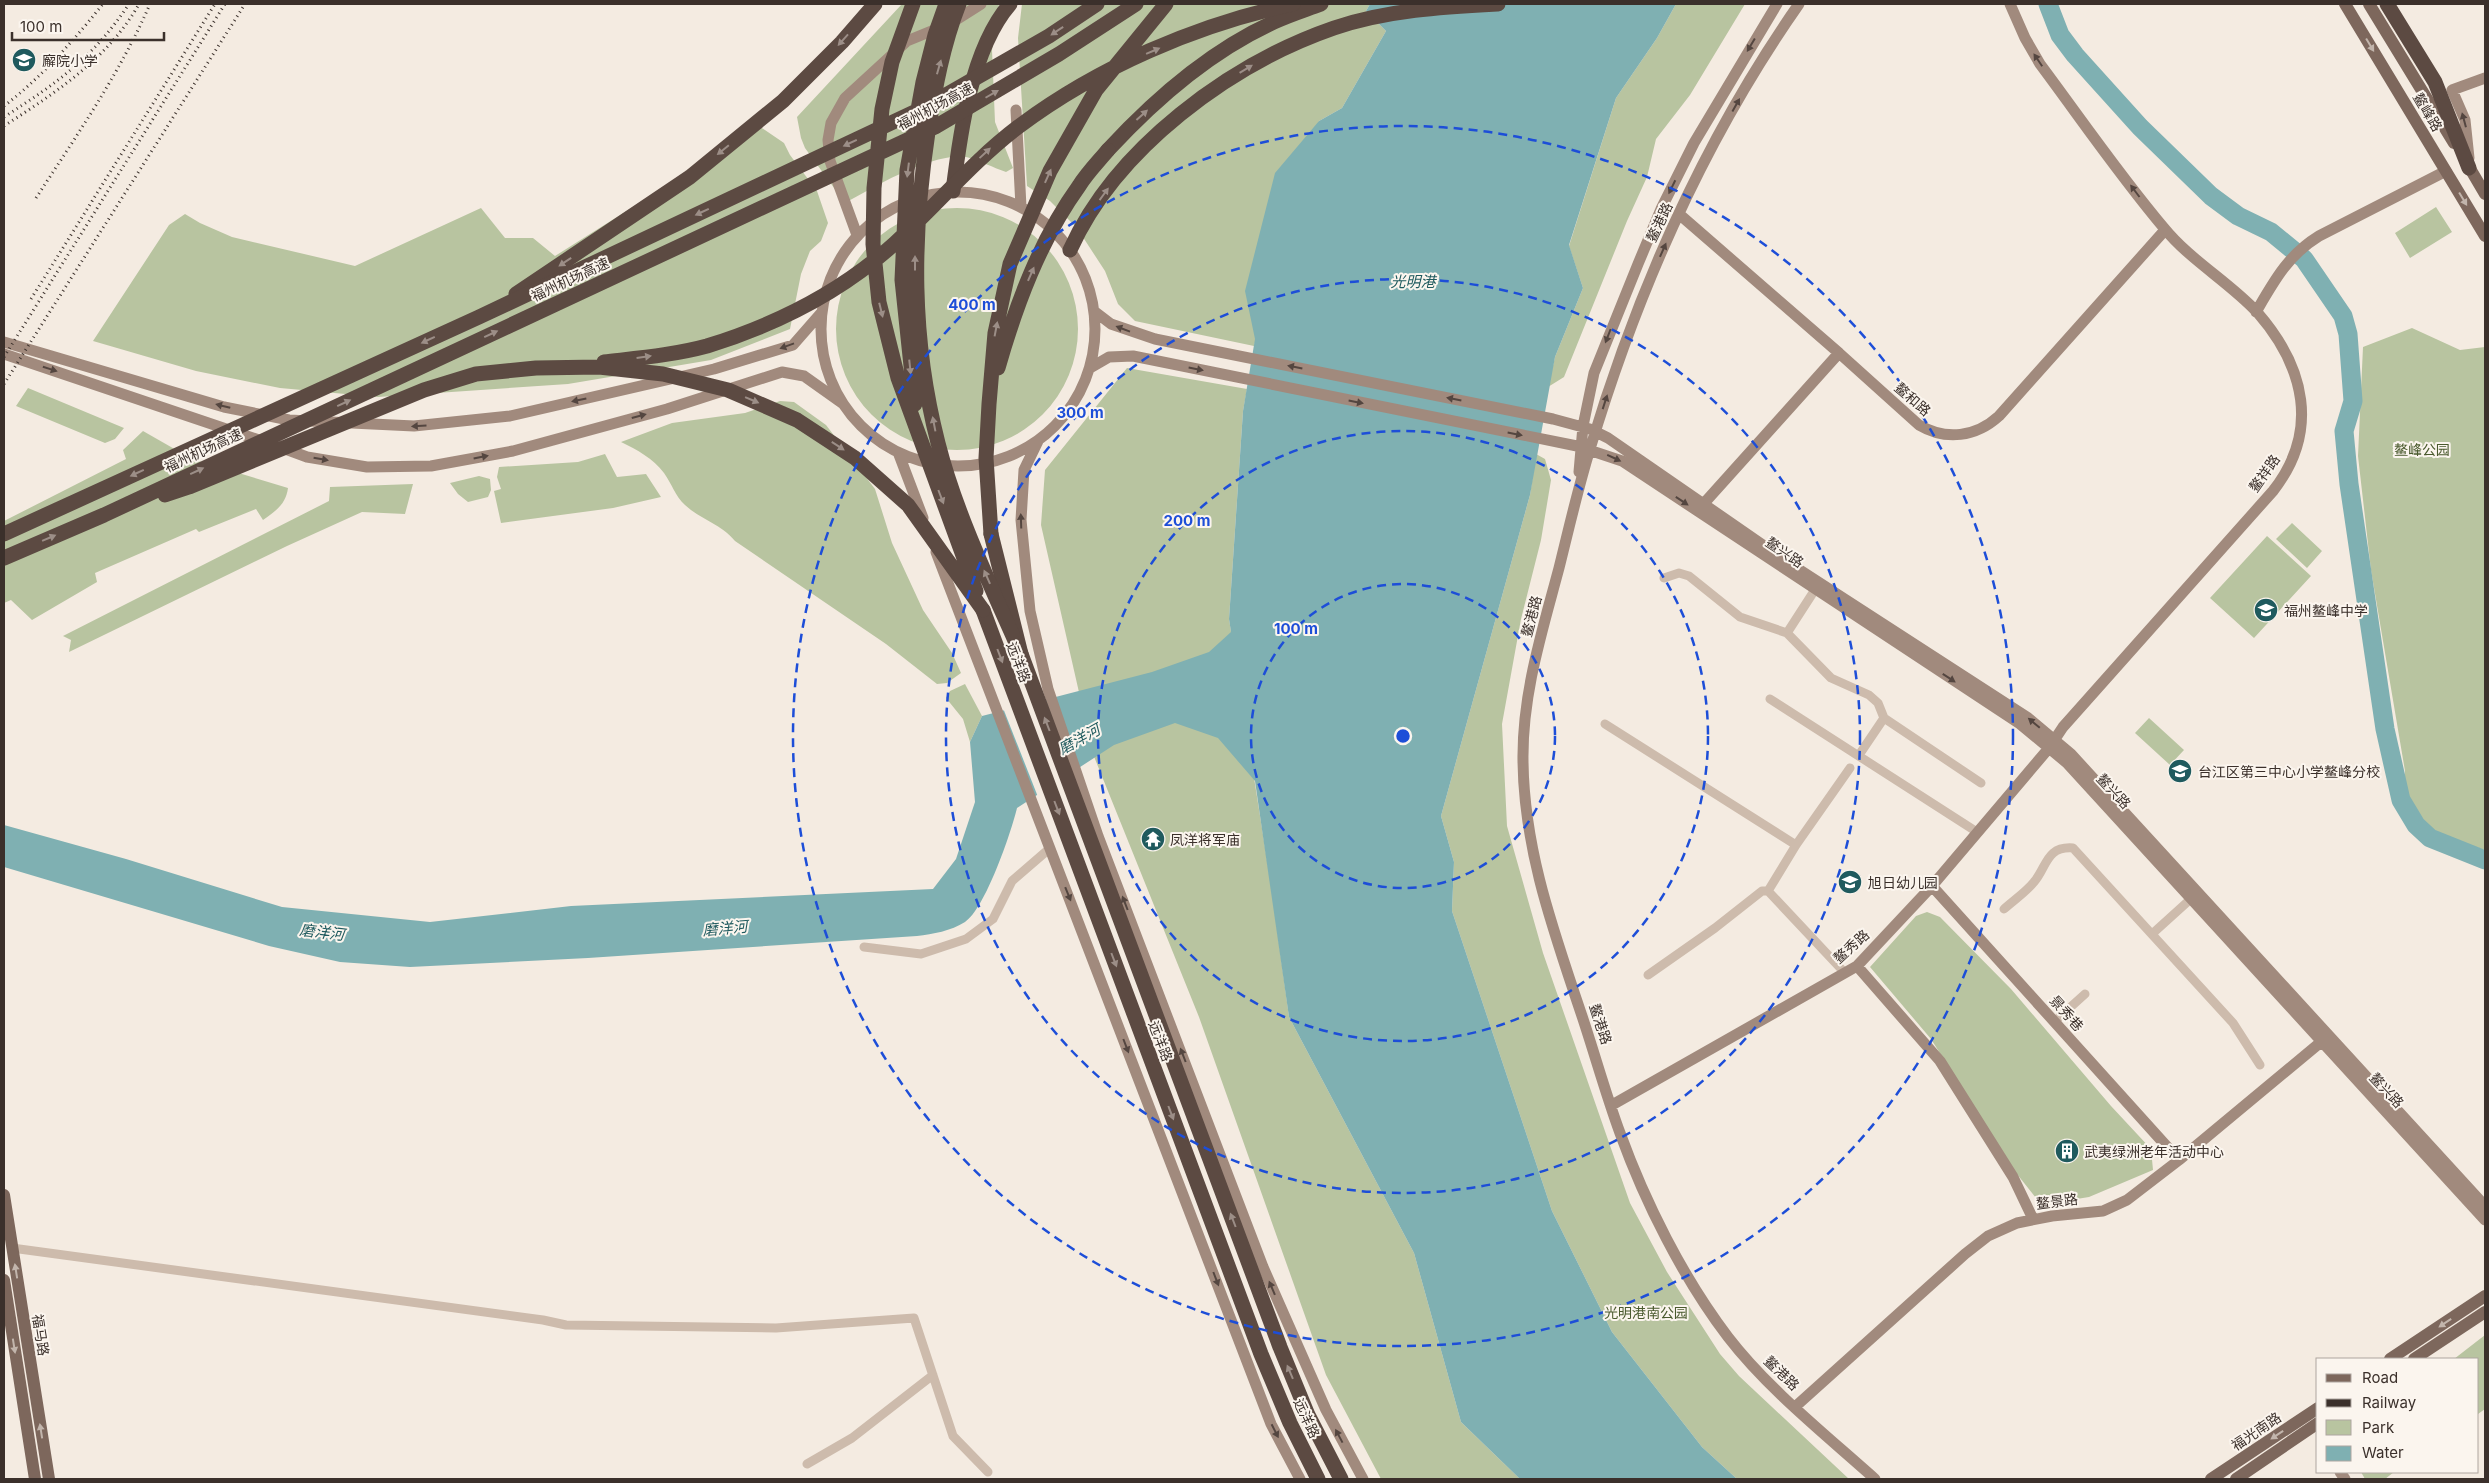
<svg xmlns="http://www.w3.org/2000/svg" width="2489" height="1483" viewBox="0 0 2489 1483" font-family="Inter,'Noto Sans SC',sans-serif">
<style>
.green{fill:#b8c4a0}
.water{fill:#7fb0b2}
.pier{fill:#f4ebe1}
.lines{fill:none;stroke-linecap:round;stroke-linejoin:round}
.river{stroke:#7fb0b2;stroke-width:19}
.street{stroke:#cdbbac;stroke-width:9}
.secondary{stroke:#a18a7d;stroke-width:11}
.primary{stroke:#7d675c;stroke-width:12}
.highway{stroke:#5c4a42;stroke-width:15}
.rail{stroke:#3b302b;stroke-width:3;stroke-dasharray:1 4;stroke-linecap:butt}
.highway-bridge{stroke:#5c4a42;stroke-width:15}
.oneway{fill:#9c8e87}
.oneway2{fill:#544640}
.oneway3{fill:#c2b5ac}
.ring{fill:none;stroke:#1d4ed8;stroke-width:2.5;stroke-dasharray:9 6}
.labels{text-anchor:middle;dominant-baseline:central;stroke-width:4;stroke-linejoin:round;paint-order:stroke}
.poi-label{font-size:14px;fill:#3b302b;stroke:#fbf5ee;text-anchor:start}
.street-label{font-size:14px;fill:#3b302b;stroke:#fbf5ee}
.park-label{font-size:14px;fill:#4a5a2e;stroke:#fbf5ee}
.water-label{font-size:15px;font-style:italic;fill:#1f5a5e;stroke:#fbf5ee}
.centre{fill:#1d4ed8;stroke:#fbf5ee;stroke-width:2.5}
.ring-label{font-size:15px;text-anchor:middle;font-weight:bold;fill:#1d4ed8;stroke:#fbf5ee;stroke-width:4;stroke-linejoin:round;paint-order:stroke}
</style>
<rect width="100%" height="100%" fill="#f4ebe1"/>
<path class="green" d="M902,4H999L992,50L995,122L1013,168L1006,172C994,168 979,160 966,157C933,152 874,187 845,203L805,148L801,138L797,117Z
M1022,4H1370L1366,11L1386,31L1342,108L1319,121L1254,346L1135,321L1118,304L1105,271L1077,228L1050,201L1027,186L1018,38Z
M1676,4H1745L1690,95L1656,139L1647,177L1627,221L1564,377L1548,387L1555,357L1583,288L1569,246L1616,98L1657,38Z
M753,122L784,143L790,155L817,191L828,223L821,241L810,251L801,274L790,329L711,360L568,384L378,397L280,388L196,371L93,341L169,225L185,214L200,223L232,237L355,266L481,208L505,238H533L555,256L663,188Z
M2436,207L2452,232L2410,258L2395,233Z
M836 329a121 121 0 1 1 242 0a121 121 0 1 1-242 0Z
M2412,328L2460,350L2485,347V850C2442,835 2402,827 2405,771L2371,570L2358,456L2363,347Z
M1127,368L1247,389L1243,411L1229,619L1272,892L1289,1017L1414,1253L1461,1422L1520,1479H1381L1326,1375L1199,1017L1093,754L1041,525L1045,470Z
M28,388L124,428L115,439L105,443L16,406Z
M780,401L794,402L826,425L875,489L892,543L923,610L952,653L961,673L947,683L937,684L886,644L735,541C720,523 701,520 685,505C675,496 672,484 664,473C653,458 637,450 621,442L672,423L745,413Z
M143,431L192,459L288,488C286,504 276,511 263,520L256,509L199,532L196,529L95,573L97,582L32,620L11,600L4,603V521L126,459L123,450Z
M605,454L617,477L646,474L661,497L613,508L501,523L494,491L501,489L497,477L499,467L578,462Z
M1536,454L1545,459L1551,480L1541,540L1521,619L1502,724L1507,826L1543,953L1630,1203L1667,1272L1720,1354L1739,1376L1849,1479H1737L1702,1447L1612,1332L1552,1211L1452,911L1454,862L1441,816L1530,495Z
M479,476L490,479L491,490L488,497L468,502L458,494L450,483Z
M413,484L405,514L362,512L287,546L69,652L71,640L63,636L329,501L330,487Z
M2292,523L2322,551L2307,568L2276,539Z
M2267,536L2311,576L2254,638L2210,598Z
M965,684L982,716L970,742L963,719L946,698L950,691Z
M2149,718L2184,750L2170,765L2135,733Z
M1927,912L1940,917L2011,989L2111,1106L2151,1149L2153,1170L2089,1197L2052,1203L2036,1198L2013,1169L1931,1039L1870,967L1916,916Z
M2485,1335V1409L2478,1414V1359H2454Z
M2361,1472H2394L2385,1479H2365Z"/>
<path class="water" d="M1370,4H1676L1657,38L1616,98L1569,245L1583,288L1555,357L1530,495L1441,816L1454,862L1452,911L1552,1211L1612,1332L1702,1447L1737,1479H1520L1461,1422L1414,1253L1289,1017L1255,781L1218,738L1175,723L1114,745L1017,808C1011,833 985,909 965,922C951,931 933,934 917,936L588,958L410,967L340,962L269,946L4,867V825L126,859L282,907L430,922L571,906L933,889L956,859L975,802L970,742L982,716L1152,672L1209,652L1231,632L1229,619L1243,411L1255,339L1245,291L1275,173L1319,121L1342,108L1386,31L1366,11Z"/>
<path class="pier" d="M1042,698L1071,776L1038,797L1003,708Z"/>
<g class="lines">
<path class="river" d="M2048,4L2060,35L2075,55L2140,127L2211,196L2238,216L2271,232L2304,259L2343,316L2348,334L2353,401L2344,431L2349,484L2385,729L2401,800L2416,825L2430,838L2485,860"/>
<path class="street" d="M1664,578L1679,573L1689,576L1740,617L1787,633L1831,678L1869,695L1878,703L1884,718L1981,783
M1787,633L1818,585
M1770,699L1977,832
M1605,724L1796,845
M1859,755L1884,718
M1768,891L1845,973
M2004,909C2014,900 2026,892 2034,882C2047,867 2046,846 2073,848L2233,1023L2260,1065
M2152,934L2194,896
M864,947L921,954L966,939L993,919L1012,881L1049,849
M1648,975L1715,928L1762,891H1768L1796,845L1850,768
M2055,1021L2085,994
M12,1248L543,1320L566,1325L776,1328L914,1318L953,1436L988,1472
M807,1464L852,1438L933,1375"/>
<path class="secondary" d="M1799,4C1705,138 1637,292 1590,449C1578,488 1569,528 1559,568C1542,632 1522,694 1523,761C1524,851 1554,932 1582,1016C1595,1055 1606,1095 1620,1133C1645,1202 1683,1278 1728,1337C1768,1389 1826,1435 1875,1479
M1016,110L1021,207
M2469,158L2465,120L2452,90L2485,78
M821 329a137 137 0 1 1 274 0a137 137 0 1 1-274 0Z
M1679,214L1839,353
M857,235L830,161L828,140L831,123L845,98L907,41L951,23L981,4
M1094,311L1111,324L1155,339L1553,419L1590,429L1608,438L1786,561L2027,717L2071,754L2485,1206
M2256,312C2274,281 2288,255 2319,236L2446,171
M4,342L224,407L289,420L414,426L510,416L714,369L793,345L821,313
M4,354L265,442
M1090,368L1109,357L1133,356L1577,446L1622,461L2020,724L2067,763L2485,1220
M1038,441L1024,470L1021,520L1030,611L1048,689L1098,836L1263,1267L1326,1410L1363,1479
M280,447L307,457L367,467L431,466L513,451L667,409L782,372L804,376L842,403
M898,452L923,518
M1579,472L1583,426L1594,373L1638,264L1661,209L1694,143L1777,4
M1698,510L1839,353L1919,425C1946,441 1976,437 1999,416L2165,230
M936,552L1271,1424L1300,1479
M1932,886L2179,1160
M1857,966L1940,1061L2013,1177L2033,1219
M1612,1105L1857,966L1932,886L2049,748L2063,727L2273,491C2320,431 2305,367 2257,312C2229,282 2190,260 2164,228C2120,176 2081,119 2040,64L2025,38L2010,4
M1796,1406L1965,1254L1988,1236L2017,1223L2052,1216L2103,1211L2127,1200L2179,1160L2327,1037
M2340,1472L2345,1479"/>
<path class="primary" d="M2345,4L2485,236
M2369,4L2454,143
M2465,160L2485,194
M4,1195L49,1479
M4,1280L35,1479
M2390,1359L2485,1296
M2414,1359L2485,1312
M2211,1479L2318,1408
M2236,1479L2318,1423"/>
<path class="highway" d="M2387,4L2435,82L2469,168
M1108,150C1155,99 1210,51 1274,22C1289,15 1305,10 1321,4
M953,191C960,134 971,49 1010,4
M1070,250C1116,148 1230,64 1334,28C1387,10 1443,7 1498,4
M516,294L690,177L783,101L842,42L875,4
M991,534L1021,654L1280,1347L1308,1415L1341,1479
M983,610L1261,1354L1290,1423L1318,1479"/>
<path class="rail" d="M4,106C41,78 74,40 103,4
M4,117C57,83 93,58 129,4
M4,126C55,93 108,59 139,4
M36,198C77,135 120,73 150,4
M31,299L215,4
M4,357L225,4
M4,384L245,4"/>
<path class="highway-bridge" d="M913,4L892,62L882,109L874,188L873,244L879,302L898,378L976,591
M959,4C943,45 935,88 928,132C912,238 911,338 938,443C956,514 991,586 1021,654
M604,362C638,358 674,355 707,346C775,325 841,292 894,244C936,206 973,161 1018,127C1098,67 1196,25 1293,4
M998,368C1016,305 1040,240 1079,186C1087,173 1098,162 1108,150
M915,404L902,280L907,170L923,82L935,35L946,4
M165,495L189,487L424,390L476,374L536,368L599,367L663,374L728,390L797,420L855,458L908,505L983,610
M4,534L479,317L925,107L1049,36L1097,4
M991,534L986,458L989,404L995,333L1010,264L1050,171L1096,90L1166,4
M4,558L104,515L935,127L1059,54L1136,4"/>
</g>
<defs><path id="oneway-solid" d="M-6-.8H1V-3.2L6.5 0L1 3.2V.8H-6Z" transform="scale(1.25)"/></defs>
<g class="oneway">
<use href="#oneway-solid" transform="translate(1057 31) rotate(146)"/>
<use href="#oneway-solid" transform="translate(843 40) rotate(132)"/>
<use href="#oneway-solid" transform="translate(1153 51) rotate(-23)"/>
<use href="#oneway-solid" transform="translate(939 67) rotate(-74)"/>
<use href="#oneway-solid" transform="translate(1246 69) rotate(-31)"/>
<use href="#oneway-solid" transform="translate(992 94) rotate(-30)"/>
<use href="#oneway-solid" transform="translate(1142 115) rotate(-42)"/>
<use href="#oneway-solid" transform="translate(850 143) rotate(155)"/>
<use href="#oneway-solid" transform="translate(723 150) rotate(141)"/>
<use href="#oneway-solid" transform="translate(985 153) rotate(-43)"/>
<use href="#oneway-solid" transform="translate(908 170) rotate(97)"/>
<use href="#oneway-solid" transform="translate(1048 176) rotate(-66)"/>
<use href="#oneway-solid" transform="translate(1104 194) rotate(-54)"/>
<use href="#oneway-solid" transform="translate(702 212) rotate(155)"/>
<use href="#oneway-solid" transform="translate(565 262) rotate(146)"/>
<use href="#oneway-solid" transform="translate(915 263) rotate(-90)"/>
<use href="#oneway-solid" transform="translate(1031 274) rotate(-66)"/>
<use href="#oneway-solid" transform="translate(881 310) rotate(76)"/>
<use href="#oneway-solid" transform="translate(996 329) rotate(-79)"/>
<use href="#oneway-solid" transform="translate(491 334) rotate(-25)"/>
<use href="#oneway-solid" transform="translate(428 340) rotate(155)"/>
<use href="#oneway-solid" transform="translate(644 357) rotate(-8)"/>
<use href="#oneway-solid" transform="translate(910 367) rotate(84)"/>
<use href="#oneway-solid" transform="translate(752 400) rotate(23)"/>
<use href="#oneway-solid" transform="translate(344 403) rotate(-25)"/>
<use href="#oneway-solid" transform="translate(934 424) rotate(-101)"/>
<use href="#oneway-solid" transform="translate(838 446) rotate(33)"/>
<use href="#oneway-solid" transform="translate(197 471) rotate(-25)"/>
<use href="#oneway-solid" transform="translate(137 473) rotate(155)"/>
<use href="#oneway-solid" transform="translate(941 497) rotate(69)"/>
<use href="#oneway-solid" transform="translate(49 538) rotate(-23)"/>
<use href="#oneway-solid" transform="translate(987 577) rotate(-114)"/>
<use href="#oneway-solid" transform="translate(1000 656) rotate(69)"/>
<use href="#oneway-solid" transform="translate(1047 724) rotate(-111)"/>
<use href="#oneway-solid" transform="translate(1057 808) rotate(69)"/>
<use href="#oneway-solid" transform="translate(1114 960) rotate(69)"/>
<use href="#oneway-solid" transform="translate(1171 1113) rotate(69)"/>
<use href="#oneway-solid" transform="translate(1233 1220) rotate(-111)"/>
<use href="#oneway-solid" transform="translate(1290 1372) rotate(-113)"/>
</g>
<g class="oneway2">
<use href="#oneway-solid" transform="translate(1751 45) rotate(121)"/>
<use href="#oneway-solid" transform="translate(2038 60) rotate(-124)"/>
<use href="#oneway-solid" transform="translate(1736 105) rotate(-61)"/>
<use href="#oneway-solid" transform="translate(2464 120) rotate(-105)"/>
<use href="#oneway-solid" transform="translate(1672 187) rotate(116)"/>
<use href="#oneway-solid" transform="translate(2135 191) rotate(-127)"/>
<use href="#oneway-solid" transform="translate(1663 250) rotate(-66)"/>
<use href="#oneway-solid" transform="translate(1123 329) rotate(-159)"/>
<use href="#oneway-solid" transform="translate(1608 336) rotate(111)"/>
<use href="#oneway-solid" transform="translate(787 346) rotate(160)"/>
<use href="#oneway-solid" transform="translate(1295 367) rotate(-169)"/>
<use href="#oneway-solid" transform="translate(50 369) rotate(18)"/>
<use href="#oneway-solid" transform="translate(1196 369) rotate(11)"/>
<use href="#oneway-solid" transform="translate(1454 399) rotate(-169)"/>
<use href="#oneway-solid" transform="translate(579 400) rotate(168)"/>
<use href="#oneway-solid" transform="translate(1356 402) rotate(11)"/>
<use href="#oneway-solid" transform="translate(1605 402) rotate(-72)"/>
<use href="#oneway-solid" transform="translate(223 406) rotate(-166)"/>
<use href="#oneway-solid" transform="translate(639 416) rotate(-15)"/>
<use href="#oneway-solid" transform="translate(419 426) rotate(177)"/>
<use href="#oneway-solid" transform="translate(1515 434) rotate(11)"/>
<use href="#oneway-solid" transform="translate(481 457) rotate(-11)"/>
<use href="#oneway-solid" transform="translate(1614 458) rotate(25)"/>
<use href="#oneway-solid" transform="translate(321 459) rotate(10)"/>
<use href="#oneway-solid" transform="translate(1682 501) rotate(34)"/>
<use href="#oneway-solid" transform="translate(1021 521) rotate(-92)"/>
<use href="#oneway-solid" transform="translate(1949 678) rotate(33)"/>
<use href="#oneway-solid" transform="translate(2034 723) rotate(-140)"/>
<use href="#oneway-solid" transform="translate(1068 894) rotate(68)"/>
<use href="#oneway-solid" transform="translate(1125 903) rotate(-111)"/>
<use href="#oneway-solid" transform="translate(1126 1046) rotate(69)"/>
<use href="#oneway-solid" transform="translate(1183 1055) rotate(-111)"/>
<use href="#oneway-solid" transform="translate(1216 1279) rotate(69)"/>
<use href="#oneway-solid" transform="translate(1272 1288) rotate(-113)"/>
<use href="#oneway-solid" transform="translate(1275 1431) rotate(63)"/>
<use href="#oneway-solid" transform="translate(1339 1436) rotate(-118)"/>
</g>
<g class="oneway3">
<use href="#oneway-solid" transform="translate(2370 45) rotate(59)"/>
<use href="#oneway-solid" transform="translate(2463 199) rotate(59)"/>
<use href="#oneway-solid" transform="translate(16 1271) rotate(-99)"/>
<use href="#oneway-solid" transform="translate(2445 1323) rotate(146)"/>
<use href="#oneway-solid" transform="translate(14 1346) rotate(81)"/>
<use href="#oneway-solid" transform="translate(41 1431) rotate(-99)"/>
<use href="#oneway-solid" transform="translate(2277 1435) rotate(146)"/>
</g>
<g class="ring">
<circle cx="1403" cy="736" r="152"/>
<circle cx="1403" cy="736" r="305"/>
<circle cx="1403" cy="736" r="457"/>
<circle cx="1403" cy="736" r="610"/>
</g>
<defs>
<g id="school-disc" transform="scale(1.25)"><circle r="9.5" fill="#1f5a5e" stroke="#fbf5ee"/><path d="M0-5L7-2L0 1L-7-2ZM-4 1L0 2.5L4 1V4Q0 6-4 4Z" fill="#fff"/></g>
<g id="temple-disc" transform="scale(1.25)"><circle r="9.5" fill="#1f5a5e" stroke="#fbf5ee"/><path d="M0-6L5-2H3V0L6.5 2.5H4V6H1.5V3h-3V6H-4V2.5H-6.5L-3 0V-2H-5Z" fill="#fff"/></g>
<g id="building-disc" transform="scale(1.25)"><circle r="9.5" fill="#1f5a5e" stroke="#fbf5ee"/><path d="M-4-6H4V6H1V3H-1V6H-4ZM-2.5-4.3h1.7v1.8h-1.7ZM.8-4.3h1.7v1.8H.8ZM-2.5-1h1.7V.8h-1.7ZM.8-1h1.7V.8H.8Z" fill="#fff"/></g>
</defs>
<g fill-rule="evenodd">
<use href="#school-disc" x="24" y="60"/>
<use href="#school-disc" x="2266" y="610"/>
<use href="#school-disc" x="2180" y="771"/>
<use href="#temple-disc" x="1153" y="839"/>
<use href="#school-disc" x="1850" y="882"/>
<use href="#building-disc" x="2067" y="1151"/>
</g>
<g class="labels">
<g class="poi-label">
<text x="42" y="60">廨院小学</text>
<text x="2284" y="610">福州鳌峰中学</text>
<text x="2198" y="771">台江区第三中心小学鳌峰分校</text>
<text x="1170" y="839">凤洋将军庙</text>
<text x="1868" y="882">旭日幼儿园</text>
<text x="2084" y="1151">武夷绿洲老年活动中心</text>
</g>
<g class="street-label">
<text transform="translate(935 106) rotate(-28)">福州机场高速</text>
<text transform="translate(2428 112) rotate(59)">鳌峰路</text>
<text transform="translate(1659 222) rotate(-65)">鳌港路</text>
<text transform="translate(570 279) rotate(-25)">福州机场高速</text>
<text transform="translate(1913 399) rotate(41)">鳌和路</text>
<text transform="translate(203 450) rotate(-25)">福州机场高速</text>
<text transform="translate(2264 473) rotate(-55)">鳌祥路</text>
<text transform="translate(1785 552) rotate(34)">鳌兴路</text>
<text transform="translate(1531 616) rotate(-75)">鳌港路</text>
<text transform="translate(1019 662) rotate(69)">远洋路</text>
<text transform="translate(2114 791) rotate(47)">鳌兴路</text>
<text transform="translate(1851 946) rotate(-42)">鳌秀路</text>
<text transform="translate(2067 1013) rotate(48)">景秀巷</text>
<text transform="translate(1601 1024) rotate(72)">鳌港路</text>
<text transform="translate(1161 1041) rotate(69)">远洋路</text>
<text transform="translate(2387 1090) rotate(47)">鳌兴路</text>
<text transform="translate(2057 1201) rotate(-7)">鳌景路</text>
<text transform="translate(41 1335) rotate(81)">福马路</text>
<text transform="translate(1782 1373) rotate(44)">鳌港路</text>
<text transform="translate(1307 1418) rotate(65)">远洋路</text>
<text transform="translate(2256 1431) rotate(-34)">福光南路</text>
</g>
<g class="park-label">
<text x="2422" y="449">鳌峰公园</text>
<text x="1646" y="1312">光明港南公园</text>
</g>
<g class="water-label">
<text x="1413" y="281">光明港</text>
<text transform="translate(1079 739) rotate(-29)">磨洋河</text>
<text transform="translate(725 928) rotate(-5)">磨洋河</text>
<text transform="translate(322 932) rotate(7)">磨洋河</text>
</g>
</g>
<circle cx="1403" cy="736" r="8" class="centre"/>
<g class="ring-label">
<text x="972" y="310">400 m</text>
<text x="1080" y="418">300 m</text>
<text x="1187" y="526">200 m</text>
<text x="1296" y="634">100 m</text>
</g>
<rect width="2489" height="1483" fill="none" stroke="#3b302b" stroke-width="10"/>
<rect x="2316" y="1358" width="162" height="115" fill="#fbf5ee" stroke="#aea6a0"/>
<rect x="2326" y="1374" width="25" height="8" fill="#7d675c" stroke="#aea6a0"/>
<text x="2362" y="1383" font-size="15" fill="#3b302b">Road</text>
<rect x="2326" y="1399" width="25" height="8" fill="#3b302b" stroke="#aea6a0"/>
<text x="2362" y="1408" font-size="15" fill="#3b302b">Railway</text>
<rect x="2326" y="1420" width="25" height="15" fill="#b8c4a0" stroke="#aea6a0"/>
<text x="2362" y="1433" font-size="15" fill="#3b302b">Park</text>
<rect x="2326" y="1446" width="25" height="15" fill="#7fb0b2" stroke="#aea6a0"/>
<text x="2362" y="1458" font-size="15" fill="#3b302b">Water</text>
<path d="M12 32v8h152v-8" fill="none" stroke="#3b302b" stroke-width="2.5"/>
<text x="20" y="32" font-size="15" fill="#3b302b" stroke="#fbf5ee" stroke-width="4" paint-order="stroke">100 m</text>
</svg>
